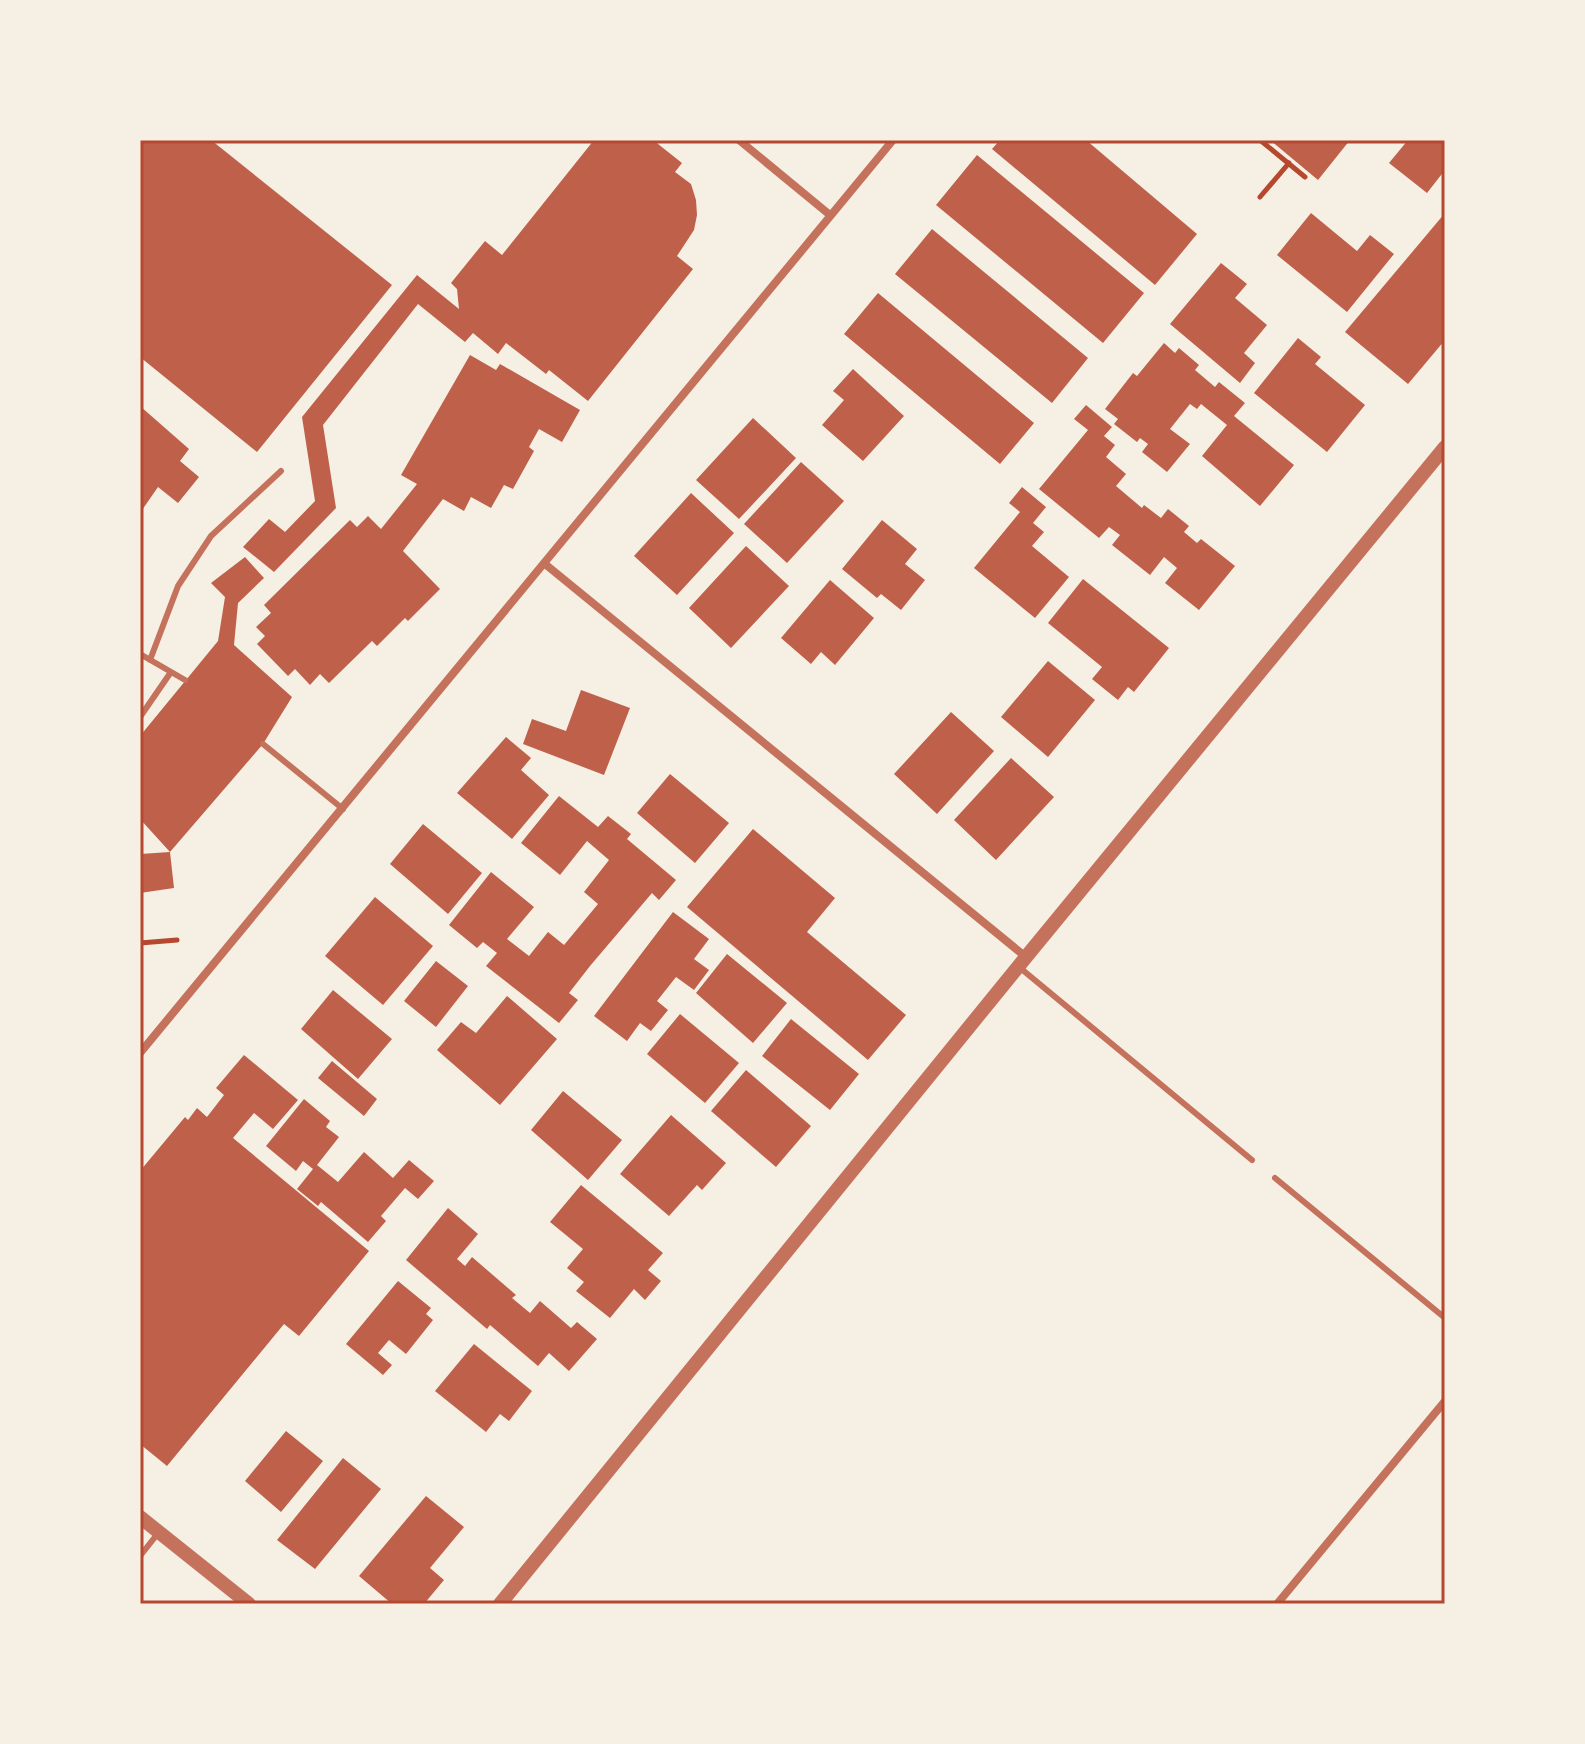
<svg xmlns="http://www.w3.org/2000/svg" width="1585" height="1744" viewBox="0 0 1585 1744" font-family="Helvetica,sans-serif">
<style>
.building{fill:#bf614a}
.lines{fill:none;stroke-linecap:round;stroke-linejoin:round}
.path{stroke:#b5482f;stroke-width:5}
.service{stroke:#c5725c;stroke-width:6}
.minor{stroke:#c5725c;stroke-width:8}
.tertiary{stroke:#c5725c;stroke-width:14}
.neatline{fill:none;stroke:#b5482f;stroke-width:3}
</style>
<rect width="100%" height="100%" fill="#f6efe4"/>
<path class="building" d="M140,140H211L392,285L257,452L140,357Z
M594,140H653L682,163L675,172L691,184L696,200L697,215L694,230L677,256L693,269L588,401L549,370L546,374L506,343L498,354L473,333L465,342L418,304L323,425L336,508L274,572L243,547L269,519L285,532L315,501L302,417L417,275L459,309L457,289L451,283L485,241L502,255Z
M1000,140H1086L1197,234L1155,285L992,149Z
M1270,140H1350L1318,180Z
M1408,140H1445V170L1427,193L1389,163Z
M977,155L1144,293L1103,343L936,205Z
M1311,213L1357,251L1370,235L1394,254L1347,312L1277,255Z
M1445,213V340L1408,384L1345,332Z
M932,229L1088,358L1052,403L895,274Z
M1221,263L1247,284L1235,298L1267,325L1244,353L1255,363L1240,383L1170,324Z
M878,293L1034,423L1000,464L844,334Z
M1298,338L1321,357L1315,364L1365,405L1327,452L1254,393Z
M1164,343L1175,353L1179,348L1199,365L1195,370L1215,387L1219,382L1245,403L1234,416L1294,465L1260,506L1202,456L1227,425L1201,404L1197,409L1190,404L1170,429L1190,444L1167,472L1142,452L1148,444L1140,438L1137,442L1114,424L1118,419L1105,409L1133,373L1137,376Z
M470,355L496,370L500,364L580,410L562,442L539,429L529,447L534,451L513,489L504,485L491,508L471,497L464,511L443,499L403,551L440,589L408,621L405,618L377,646L372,641L329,683L320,674L310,685L295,669L288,676L257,644L265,636L256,627L271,613L264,605L350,520L357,527L368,516L381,529L417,484L401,475Z
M853,369L904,416L863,461L822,425L844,400L833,391Z
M1086,405L1112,427L1104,436L1115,445L1106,457L1126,474L1116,486L1142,508L1144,505L1161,518L1168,509L1189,526L1184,532L1197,543L1201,539L1235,566L1199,610L1165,583L1177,568L1164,557L1150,575L1112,545L1120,535L1109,527L1099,538L1039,489L1088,430L1074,419Z
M140,406L189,449L180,461L199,477L178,503L158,487L140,513Z
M753,418L796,458L739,519L696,480Z
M801,462L844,501L787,563L744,524Z
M1022,487L1046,507L1033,523L1044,532L1032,546L1069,577L1035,618L974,568L1020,512L1009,503Z
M691,493L734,533L677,595L634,556Z
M882,520L917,549L905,564L925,580L901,610L881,594L877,598L842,569Z
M746,546L789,586L731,648L689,608Z
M245,557L264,578L238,603L234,645L292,697L263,744L170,852L140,819V736L218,641L225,597L211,583Z
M1083,579L1169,648L1134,692L1128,687L1118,700L1092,679L1102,667L1048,623Z
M830,580L874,618L835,665L821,652L811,664L781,638Z
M1048,661L1095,700L1048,757L1001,717Z
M581,690L630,708L604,775L523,744L532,719L566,731Z
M951,712L994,751L937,814L894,774Z
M506,737L531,758L521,770L549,795L512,839L457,793Z
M1011,758L1054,797L996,860L954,820Z
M670,774L729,823L695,863L637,813Z
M559,796L598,827L608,816L631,834L627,839L676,880L659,900L652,893L590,966L569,993L578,1000L559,1023L486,966L497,953L483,942L477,948L449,925L491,872L534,907L507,939L529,956L548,932L564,945L598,904L584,892L609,860L587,841L560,875L521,843Z
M423,824L482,873L448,914L390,864Z
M753,829L835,898L807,932L906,1015L868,1060L687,907Z
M170,852L174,888L140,893V854Z
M375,897L433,946L383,1005L325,956Z
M673,912L709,939L694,959L709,970L694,990L676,977L657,1001L668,1010L651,1031L640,1023L627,1041L594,1016Z
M727,954L787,1003L753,1043L696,993Z
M436,961L468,986L436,1027L404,1001Z
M333,990L392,1039L358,1079L301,1029Z
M507,996L557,1039L500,1105L437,1050L461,1022L476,1033Z
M680,1014L739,1063L705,1103L647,1054Z
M791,1019L859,1074L830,1110L762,1056Z
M244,1055L298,1100L273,1129L254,1113L233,1138L369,1251L299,1336L284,1324L167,1466L140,1444V1171L185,1117L188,1120L197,1108L207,1117L224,1095L216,1088Z
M332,1061L377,1099L364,1116L318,1078Z
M746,1070L811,1126L776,1167L711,1111Z
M563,1091L622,1140L588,1180L531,1130Z
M304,1099L330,1121L326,1127L339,1137L317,1165L338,1182L364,1152L393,1178L409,1160L434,1181L418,1199L405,1188L381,1216L386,1221L368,1242L321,1202L318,1206L297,1189L313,1169L303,1161L296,1171L266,1146Z
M671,1115L726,1163L702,1190L697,1185L669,1216L620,1174Z
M581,1185L663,1253L648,1270L661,1281L645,1300L634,1289L610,1318L576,1291L584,1282L567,1268L583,1249L550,1222Z
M448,1208L478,1234L457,1259L465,1266L472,1257L516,1295L512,1298L530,1313L540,1301L571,1328L577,1322L597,1339L569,1371L549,1353L538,1366L490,1325L487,1329L406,1260Z
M398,1281L431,1308L426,1314L433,1320L406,1354L389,1340L378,1353L392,1365L383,1375L346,1344Z
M474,1344L532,1391L509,1421L500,1414L486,1432L435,1391Z
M286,1431L323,1461L281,1512L245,1481Z
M343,1458L381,1489L315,1569L277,1540Z
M426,1496L464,1527L430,1568L444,1580L424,1604H392L359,1576Z"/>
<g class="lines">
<path class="path" d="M1260,140L1305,177
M1260,197L1289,163
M140,943L177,940"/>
<path class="service" d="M140,654L185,680
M150,660L178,586L211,536L281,471
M140,717L171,672
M263,744L343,809
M1019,967L1252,1160
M1275,1178L1445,1318
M140,1556L159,1532"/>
<path class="minor" d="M739,140L830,215
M545,564L1026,957
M140,1053L893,140
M1277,1604L1445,1401"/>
<path class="tertiary" d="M140,1517L249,1604
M500,1604L1026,957L1445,447"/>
</g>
<rect width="1585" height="1744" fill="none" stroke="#f6efe4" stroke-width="284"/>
<rect x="142" y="142" width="1301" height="1460" class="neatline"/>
</svg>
